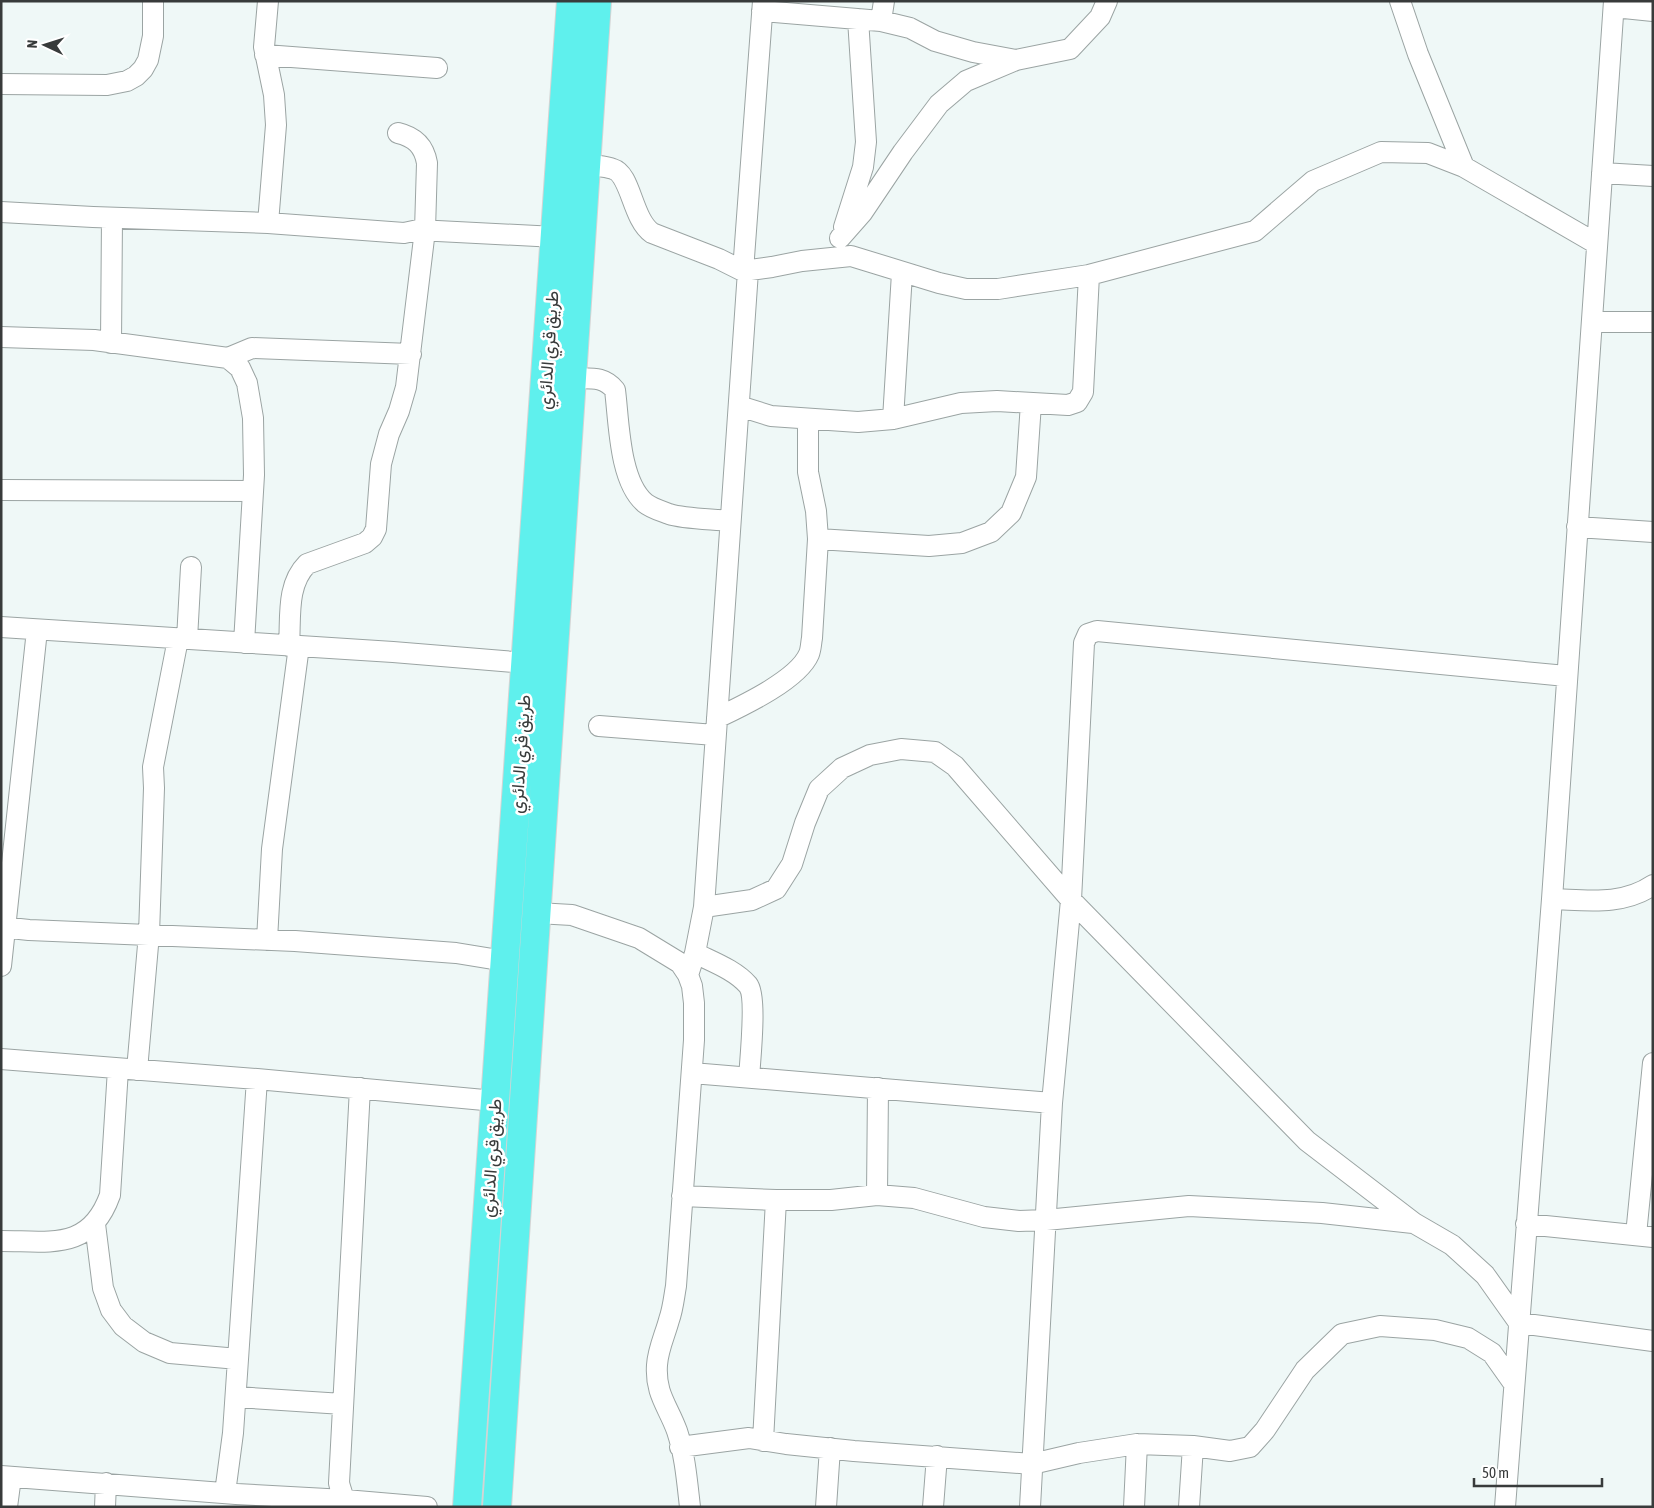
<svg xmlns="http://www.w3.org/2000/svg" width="1654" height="1508" viewBox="0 0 1654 1508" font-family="'Asap Condensed',Vazirmatn,sans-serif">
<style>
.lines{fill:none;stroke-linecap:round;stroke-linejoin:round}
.street-casing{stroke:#9ba4a3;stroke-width:22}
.highway-casing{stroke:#d3d4d4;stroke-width:30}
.street{stroke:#fff;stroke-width:20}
.highway{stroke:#5ff0ed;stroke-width:28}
.labels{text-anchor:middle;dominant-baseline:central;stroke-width:5;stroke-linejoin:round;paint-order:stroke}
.street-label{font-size:18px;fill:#383b3b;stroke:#fff}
</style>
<rect width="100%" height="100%" fill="#eff8f7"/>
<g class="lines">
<g class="street-casing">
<path id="street" d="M268,1L264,47L274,95L276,125L268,223
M1400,1L1418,54L1464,167
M1614,7L1653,11
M762,11L881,21L910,28L935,41L973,52L1016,60
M881,21L884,1
M265,55L437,68
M1,84L107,85L127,81L136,76L143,69L148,60L153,36V1
M586,164C595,166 605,166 613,169C631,174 632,219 652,233L719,259L743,271L772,267L802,261L851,256L939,283L966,289H998L1089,275L1255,231L1313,181L1381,152L1428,153L1464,167L1597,244
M1602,173L1653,176
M1,212L93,217L268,223L404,233L418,230L556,237
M844,227L863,167L866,142L858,19
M840,238L862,213L903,152L939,104L966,81L1016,60L1070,49L1100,17L1107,1
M743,271L763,1
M1592,322H1653
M1,337L94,340L228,358L240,368L247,383L253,418L254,475L244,643
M111,343L112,218
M228,358L252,348L411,354
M572,378C589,379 603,375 615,390C619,421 619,481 645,503C651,508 661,511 669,514C684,519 713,519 730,521
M739,406L771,416L858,422L893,419L961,403L997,401L1068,405L1077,402L1083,392L1089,275
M893,419L902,273
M1,490L253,491
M1577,527L1653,532
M818,539L929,546L962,543L991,532L1011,513L1026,477L1031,403
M1,627L393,652L527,663
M187,639L191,567
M289,646C291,618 286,585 307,564L365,543L372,537L376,529L381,464L389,434L399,411L406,387L425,230L427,163C424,146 415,137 398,133
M717,718C742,706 798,680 809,654C811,649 811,643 812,638L818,539L816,511L808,472V419
M599,726L715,735
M1552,899C1587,900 1622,906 1653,885
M704,907L752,900L776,889L792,864L805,823L819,789L842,768L870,755L901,749L935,752L955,766L1071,900L1307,1141L1414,1223L1452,1245L1485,1275L1519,1323L1653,1341
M537,913L572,915L639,938L680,963L688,975L692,986L694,1003V1040L676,1286C674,1297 673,1309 669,1320C665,1335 658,1349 657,1365C655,1394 668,1406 677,1431C685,1455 687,1481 690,1507
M1,927L29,930L295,941L456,953L505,961
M267,940L272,849L299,646
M695,953C713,962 735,970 748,985C757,996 750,1061 749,1078
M1,966L37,630
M688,975L695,953L704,907L748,271
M1,1059L257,1079L495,1101
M137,1070L149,934L154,788L153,767L178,639
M692,1073L1052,1103
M877,1195L878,1088
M682,1196L776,1200H831L877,1195L914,1198L984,1217L1019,1221L1046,1220L1189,1206L1322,1213L1413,1223
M95,1224L103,1288L111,1310L123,1326L144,1342L170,1353L238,1359
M1526,1224L1653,1237
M1636,1235L1653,1063
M1,1241C51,1241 90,1251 110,1195L118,1069
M236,1397L343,1404
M763,1441L776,1200
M680,1447L749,1438L786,1444L854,1451L1032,1464L1079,1453L1137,1444L1193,1446L1230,1451L1250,1447L1265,1430L1305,1370L1342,1334L1380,1326L1435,1330L1468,1338L1492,1353L1514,1384
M1,1476L236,1494L345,1500L427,1507
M225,1493L233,1433L257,1079
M7,1507L11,1477
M105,1507L106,1483
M344,1507C345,1498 341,1492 339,1483L360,1088
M826,1507L830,1448
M933,1507L937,1456
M1030,1507L1052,1103L1071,900L1084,643L1088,634L1097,631L1566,676
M1134,1507L1137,1444
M1189,1507L1193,1446
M1505,1507L1552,899L1614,1"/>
</g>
<g class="highway-casing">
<path id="highway" d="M467,1507L571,1
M497,1507L597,1"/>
</g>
<use href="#street" class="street"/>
<use href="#highway" class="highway"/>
</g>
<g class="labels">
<g class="street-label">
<text transform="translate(548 350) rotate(-86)">طريق قري الدائري</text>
<text transform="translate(520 754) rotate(-86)">طريق قري الدائري</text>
<text transform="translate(491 1158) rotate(-86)">طريق قري الدائري</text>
</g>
</g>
<rect width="1654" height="1508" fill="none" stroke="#383b3b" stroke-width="5"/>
<g transform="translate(45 45) rotate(274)" stroke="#ffffff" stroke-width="4" paint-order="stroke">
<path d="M0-4L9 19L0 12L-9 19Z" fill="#383b3b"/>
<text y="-8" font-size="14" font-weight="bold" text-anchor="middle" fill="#383b3b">N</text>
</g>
<path d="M1474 1478v8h128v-8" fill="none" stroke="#383b3b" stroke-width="2.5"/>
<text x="1482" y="1478" font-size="15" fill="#383b3b" stroke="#ffffff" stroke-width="4" paint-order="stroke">50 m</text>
</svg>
